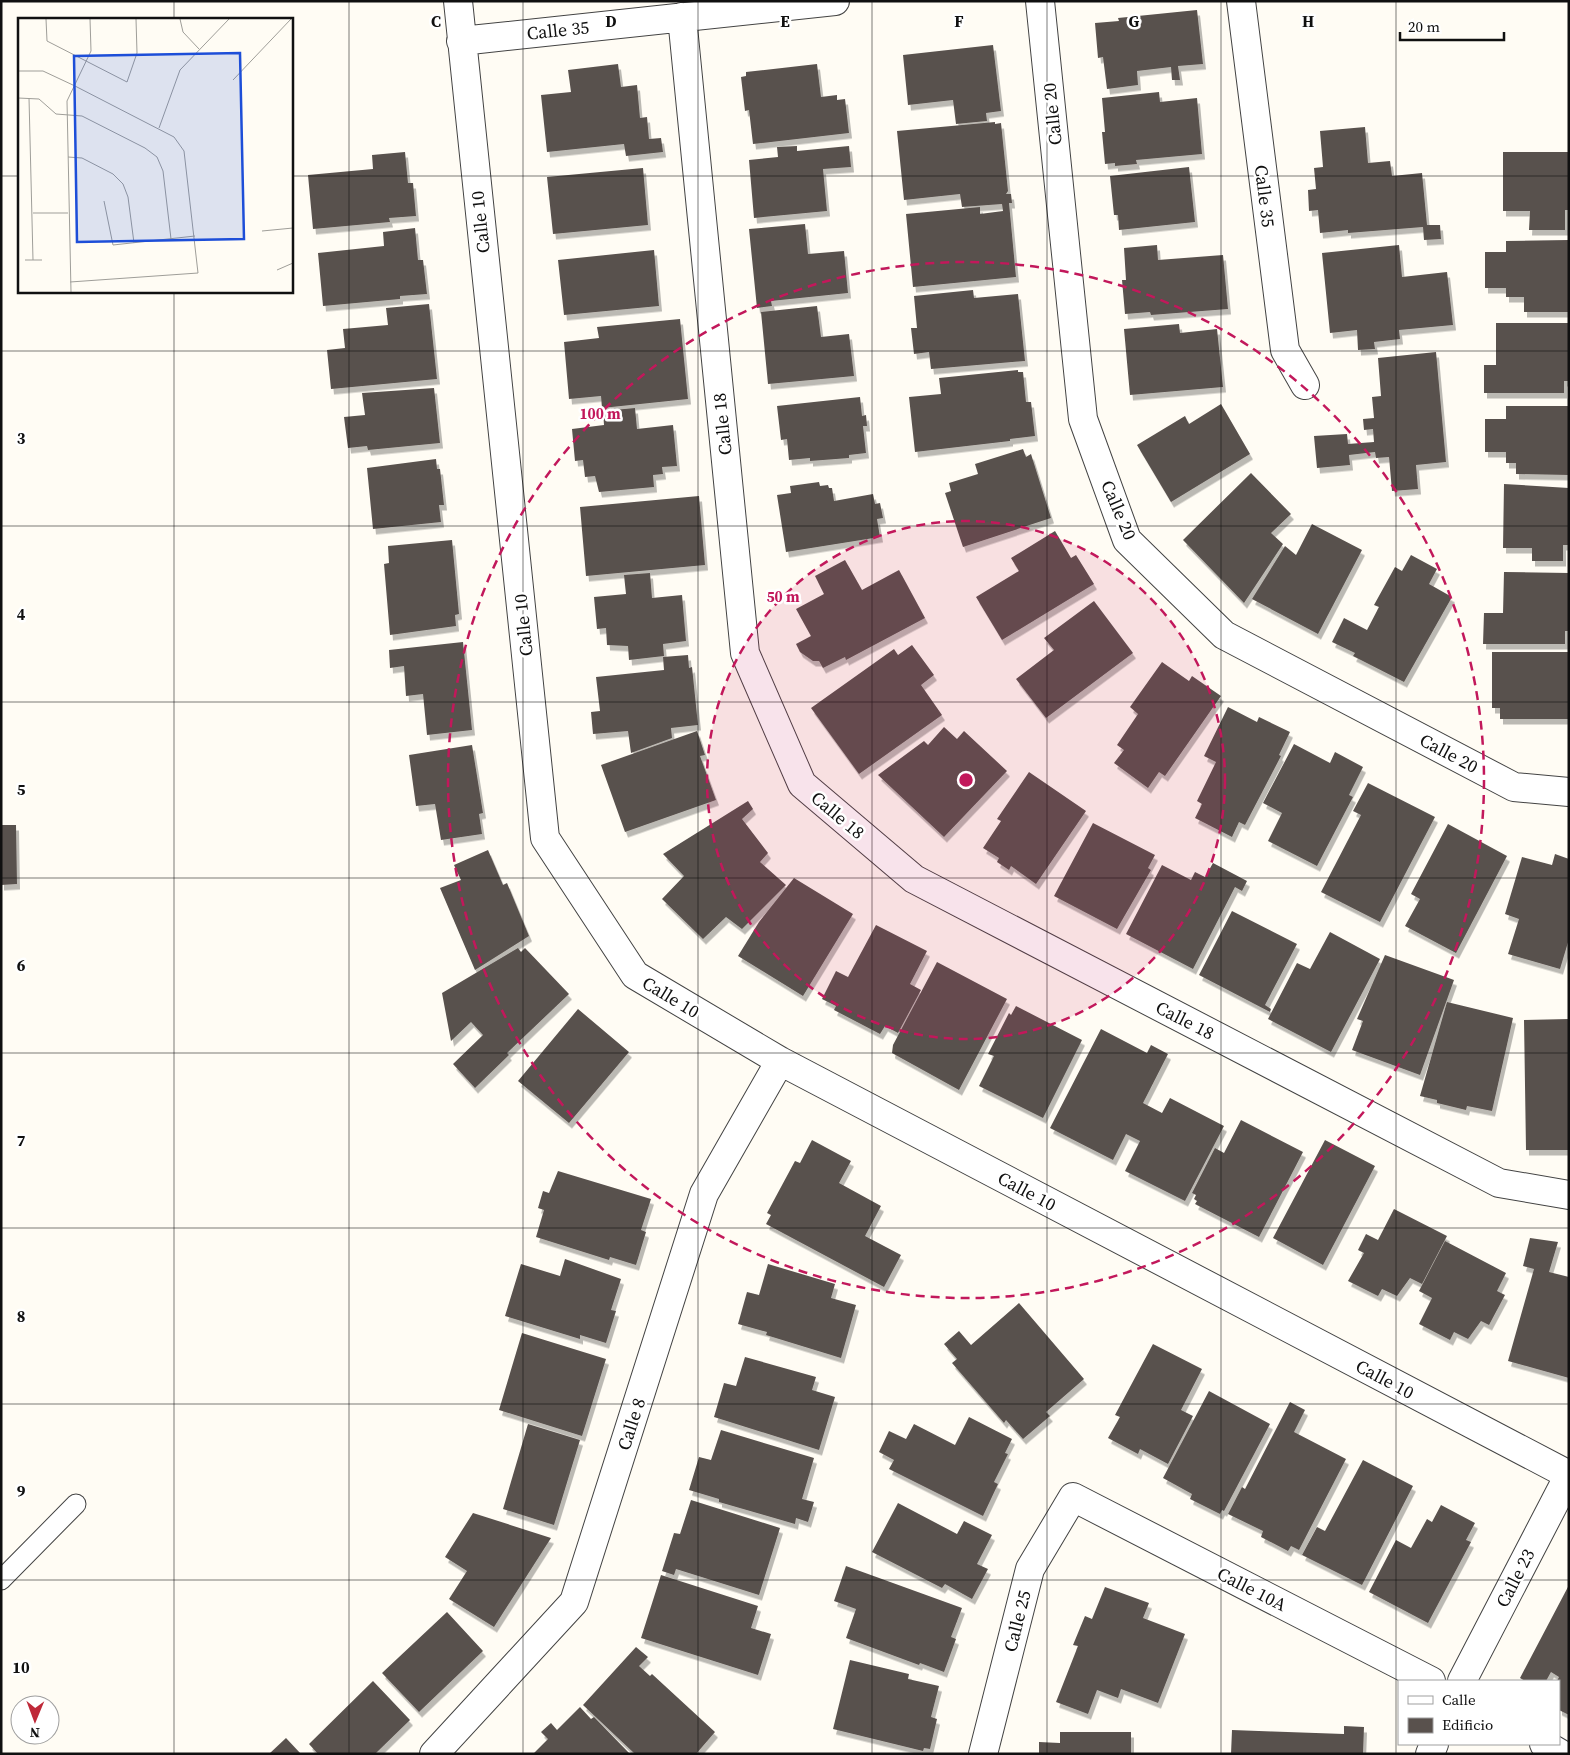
<svg xmlns="http://www.w3.org/2000/svg" width="1570" height="1755" viewBox="0 0 1570 1755" font-family="'Source Serif 4',serif">
<style>
.building{fill:#59514d;filter:url(#shadow)}
.lines{fill:none;stroke-linecap:round;stroke-linejoin:round}
.lane-casing{stroke:#434343;stroke-width:21}
.street-casing{stroke:#434343;stroke-width:30}
.lane{stroke:#fff;stroke-width:19}
.street{stroke:#fff;stroke-width:28}
.grid{fill:none;stroke:#101010;stroke-width:1;stroke-opacity:0.55}
.ring{fill:none;stroke:#c2185b;stroke-width:2.5;stroke-dasharray:9 6}
.labels{text-anchor:middle;dominant-baseline:central;stroke-width:5;stroke-linejoin:round;paint-order:stroke}
.street-label{font-size:18px;fill:#101010;stroke:#fff}
.inset-road{fill:none;stroke:#9f9e99;stroke-width:1}
.view{fill:#1d4ed8;fill-opacity:0.15;stroke:#1d4ed8;stroke-width:2.5}
.inset-edge{fill:none;stroke:#101010;stroke-width:2.5}
.grid-label{font-size:16px;text-anchor:middle;font-weight:bold;fill:#101010;stroke:#fff;stroke-width:5;stroke-linejoin:round;paint-order:stroke}
.centre{fill:#c2185b;stroke:#fff;stroke-width:2.5}
.ring-label{font-size:15px;text-anchor:middle;font-weight:bold;fill:#c2185b;stroke:#fff;stroke-width:5;stroke-linejoin:round;paint-order:stroke}
</style>
<defs>
<filter id="shadow"><feDropShadow dx="3" dy="5.5" stdDeviation="0" flood-color="#0004"/></filter>
</defs>
<rect width="100%" height="100%" fill="#fffcf4"/>
<path class="building" d="M1197,10L1203,64L1178,66L1180,80H1172L1171,67L1137,71L1138,85L1107,89L1103,57L1098,58L1095,23L1119,21L1118,18Z
M993,45L1001,111L986,113L987,121L956,124L953,100L908,105L903,55Z
M618,64L621,87L637,85L640,118L647,117L649,139L661,138L663,152L626,156L624,144L547,152L541,95L571,92L568,70Z
M817,64L821,97L837,95V100L845,99L849,133L753,144L749,110L745,111L741,77L746,76V72Z
M1159,92L1160,102L1197,98L1202,154L1136,160L1137,164L1115,166V163L1105,164L1102,132H1105L1102,98Z
M995,122V124L1001,123L1008,191L1006,194H1011L1012,203H1009L1016,277L913,287L906,214L980,207V214L1003,211L1002,204L962,207L960,194L904,200L897,131Z
M1365,127L1368,163L1390,161L1392,176L1422,173L1427,225H1440L1441,239L1424,240L1423,227L1348,233V230L1320,233L1318,210L1309,211L1308,190L1316,189L1314,168L1323,167L1320,131Z
M797,146V151L849,146L851,167L823,169L827,211L754,218L749,160L778,157L777,147Z
M405,152L408,183H413L416,216L389,218L390,222L313,229L308,175L373,169L372,155Z
M1503,152H1569V210H1565V230H1529L1530,211H1503Z
M1189,167L1195,222L1119,230L1118,215H1114L1110,176Z
M643,168L648,225L553,234L547,177Z
M805,224L808,254L844,251L848,293L771,301L772,306L757,308L749,229Z
M415,228L418,260H423L427,294L400,296V299L323,306L318,253L384,246L383,232Z
M1569,240L1568,312H1524V297H1506V288H1485V252H1506V241Z
M1157,245L1158,260L1223,255L1228,309L1151,315L1150,312L1125,314L1122,280H1126L1124,248Z
M1399,245L1402,277L1447,272L1453,325L1399,330L1400,339L1374,342L1375,349L1358,350L1357,330L1330,333L1322,253Z
M654,250L659,306L564,315L558,260Z
M973,290L974,298L1018,294L1025,361L931,369L929,352L914,354L911,328H917L914,296Z
M429,304L437,379L331,389L327,350L345,348L343,329L388,325L386,308Z
M817,306L821,337L849,334L854,376L768,384L761,312Z
M680,319L688,399L602,408L601,396L569,399L564,342L599,338L597,327Z
M1496,323H1569V381H1564V393H1484V365H1496Z
M1179,324L1180,333L1217,329L1223,387L1130,395L1124,329Z
M1436,352L1446,462L1416,465L1418,489L1392,491L1389,457L1376,458L1375,452L1349,455L1350,465L1317,468L1314,436L1347,434L1348,444L1374,442L1373,429L1364,430L1363,419L1374,418L1372,397L1381,396L1378,358Z
M1018,370V372H1023L1026,402H1031L1035,436L1010,439V441L915,452L909,397L941,394L939,378Z
M434,388L440,443L368,450L367,446L348,448L344,417L365,415L362,393Z
M860,397L862,416L866,415L867,426H863L866,453L849,455V458L810,461V458L789,460L787,439L781,440L777,406Z
M1221,404L1250,454L1171,502L1137,445L1185,416L1189,424Z
M1506,406H1569V475L1516,474V463H1506V452H1485V419H1506Z
M635,408L637,429L673,425L677,466L662,467L663,474L653,475L654,487L599,492L595,476L585,477L583,460L575,461L572,429L604,425L603,411Z
M1023,449L1026,457L1031,454L1051,518L963,547L945,493L951,491L949,483L978,474L975,464Z
M436,459L437,469H440L444,505H439L441,522L373,529L367,468Z
M1251,473L1291,514L1271,533L1283,544L1244,603L1183,540Z
M819,482L820,486L828,485L829,488H832L834,501L873,494L875,504L880,503L883,518L877,519L880,537L786,552L777,495L791,493L790,486Z
M1504,484L1569,488V545H1563V561H1532V548H1503Z
M699,496L705,565L586,576L580,507Z
M1312,524L1362,550L1318,634L1252,599L1285,546L1296,555Z
M1055,531L1071,558L1076,555L1094,584L1002,640L976,597L1019,571L1011,558Z
M452,540L459,614L455,615L456,626L390,635L384,564L389,563L388,546Z
M1411,555L1437,569L1429,584L1452,597L1404,682L1353,656L1355,653L1332,642L1344,618L1367,630L1379,607L1374,605L1395,567L1402,571Z
M845,560L862,590L899,570L925,618L846,660L845,657L823,668L819,661H813L800,652L796,644L811,636L796,609L824,594L815,576Z
M1504,572L1569,573V631H1565V644H1483L1484,613H1503Z
M650,573L652,598L682,595L686,641L663,644L664,656L629,660L628,646L607,645L606,628L597,629L594,597L626,594L624,575Z
M1094,601L1133,653L1046,718L1016,679L1054,650L1044,638Z
M463,642L472,730L427,735L423,694L406,696L404,666L390,668L389,650Z
M912,645L934,675L921,685L942,715L859,774L811,708L894,649L898,655Z
M1492,652H1569L1568,719H1500V708H1492Z
M688,655L689,668L692,667L698,725L671,728L672,738L631,753L628,731L593,734L591,712L600,711L596,677L664,670L663,657Z
M1162,662L1189,681L1192,676L1221,696L1165,776L1159,772L1148,788L1114,763L1124,750L1117,745L1138,714L1130,707Z
M1228,707L1257,722L1259,717L1290,732L1279,755L1281,756L1245,825L1239,822L1232,837L1195,818L1202,804L1197,801L1216,762L1204,756Z
M944,727L957,739L964,731L1007,771L944,837L878,775L924,741L928,745Z
M697,731L705,755L700,756L716,800L625,832L601,765Z
M1294,744L1330,763L1335,752L1363,767L1349,795L1353,797L1317,866L1268,841L1282,813L1263,803Z
M472,745L483,813L479,814L482,834L441,840L435,804L416,806L409,755Z
M1029,772L1086,811L1036,884L1011,866L1009,870L997,862L999,858L983,848L1001,821L997,819Z
M1368,783L1435,817L1380,922L1321,892L1361,815L1353,811Z
M748,801L753,809L742,819L768,853L760,862L786,885L742,929L726,917L703,939L662,899L684,876L663,854Z
M1093,823L1155,855L1148,868L1151,870L1117,929L1054,896Z
M1448,824L1507,856L1456,953L1405,926L1420,899L1411,894Z
M1,825H16L17,884L1,885Z
M488,850L503,885L507,883L529,936L475,970L440,888L461,880L454,865Z
M1555,854L1569,859V939L1560,969L1508,954L1519,919L1505,914L1522,857L1552,865Z
M1213,863L1247,881L1242,891L1235,887L1193,969L1126,934L1162,865L1191,880L1195,872L1205,877Z
M794,878L853,914L803,996L738,956L759,922Z
M1232,911L1297,944L1265,1005L1271,1009L1270,1012L1199,975Z
M876,925L927,951L910,984L921,990L898,1033L885,1026L880,1034L834,1010L836,1006L822,999L836,971L848,977Z
M1330,932L1380,959L1331,1052L1268,1019L1297,963L1310,969Z
M518,948L521,952L525,948L569,994L507,1053L509,1055L475,1088L453,1064L483,1035L471,1022L451,1041L442,993Z
M1385,955L1454,980L1420,1075L1352,1050L1363,1021L1357,1019Z
M937,962L1007,999L959,1090L892,1053L893,1045Z
M1447,1002L1513,1018L1492,1111L1467,1106L1466,1110L1437,1103V1100L1420,1096Z
M1016,1006L1082,1040L1043,1118L979,1086L994,1056L988,1054L1009,1013L1011,1015Z
M578,1009L629,1052L569,1123L518,1081Z
M1569,1019V1150H1526L1524,1020Z
M1101,1029L1147,1053L1151,1045L1168,1054L1143,1103L1162,1113L1170,1098L1224,1126L1185,1201L1125,1171L1140,1141L1126,1134L1113,1160L1050,1128Z
M1241,1120L1303,1152L1259,1237L1195,1204L1197,1201L1194,1199L1196,1195L1192,1193L1215,1148L1224,1153Z
M812,1140L851,1161L839,1183L881,1206L865,1236L901,1255L884,1287L766,1224L771,1215L767,1213L795,1161L800,1163Z
M1325,1140L1375,1166L1323,1265L1273,1238Z
M558,1171L651,1199L641,1230L646,1232L636,1265L610,1257L609,1260L536,1237L544,1210L538,1208L543,1191L549,1193Z
M1394,1209L1447,1236L1422,1284L1410,1278L1397,1296L1382,1289L1378,1296L1348,1281L1364,1253L1358,1250L1366,1234L1378,1240Z
M1530,1238L1558,1242L1549,1272L1569,1277V1378L1508,1361L1534,1269L1523,1266Z
M1445,1241L1506,1273L1497,1291L1505,1295L1489,1325L1481,1321L1468,1339L1454,1332L1450,1340L1419,1324L1432,1298L1419,1291Z
M565,1259L621,1279L611,1310L616,1311L606,1343L580,1335V1339L505,1316L521,1264L560,1276Z
M768,1264L835,1284L831,1298L856,1305L841,1358L766,1335L767,1332L738,1324L747,1292L759,1295Z
M1019,1303L1084,1379L1046,1412L1050,1416L1023,1439L1006,1420L1004,1423L952,1363L957,1359L944,1344L959,1331L971,1345Z
M522,1333L606,1359L582,1436L499,1410Z
M1153,1344L1202,1369L1181,1410L1193,1416L1168,1464L1140,1449L1138,1454L1108,1438L1120,1417L1115,1415Z
M745,1357L816,1377L812,1390L835,1397L819,1450L714,1417L724,1383L736,1386Z
M1209,1391L1270,1424L1224,1511L1222,1510L1220,1514L1190,1499L1192,1494L1163,1478Z
M1290,1402L1305,1410L1294,1432L1346,1459L1299,1550L1291,1546L1288,1551L1261,1537L1263,1531L1228,1514L1242,1487L1245,1489Z
M969,1417L1012,1439L1005,1453L1008,1454L994,1482L998,1484L983,1516L889,1469L894,1460L879,1452L889,1431L906,1439L914,1424L955,1445Z
M528,1424L580,1440L554,1525L503,1509Z
M721,1430L814,1458L802,1499L814,1502L808,1522L796,1518L795,1524L719,1502V1499L689,1490L699,1457L711,1460Z
M1363,1460L1413,1486L1362,1585L1302,1555L1317,1527L1325,1531Z
M691,1500L780,1528L759,1595L676,1569L674,1575L662,1571L674,1533L680,1534Z
M898,1503L957,1534L964,1521L992,1535L977,1564L988,1569L972,1599L945,1584L942,1588L872,1552Z
M1441,1505L1475,1523L1466,1540L1471,1542L1428,1623L1369,1592L1396,1540L1411,1548L1427,1519L1432,1522Z
M473,1513L551,1538L494,1627L449,1599L467,1571L445,1557Z
M846,1566L962,1608L951,1637L956,1639L944,1672L920,1663L919,1665L846,1638L856,1609L834,1601Z
M661,1575L758,1606L751,1628L771,1634L758,1675L641,1638Z
M1569,1585V1715L1559,1710V1681H1557L1559,1677L1551,1672L1546,1681H1525L1520,1678Z
M1105,1587L1149,1603L1143,1618L1185,1634L1158,1703L1121,1689L1118,1698L1097,1690L1088,1714L1056,1702L1078,1646L1073,1645L1085,1616L1092,1619Z
M447,1612L483,1651L419,1712L382,1673Z
M636,1647L648,1657L639,1666L650,1676L652,1674L715,1732L696,1754H635L583,1705Z
M850,1660L909,1674L908,1679L939,1686L931,1717L937,1719L930,1749L924,1748L923,1751L833,1729Z
M373,1681L410,1720L375,1754H318L309,1744Z
M580,1707L591,1719L594,1717L630,1754H533L548,1739L541,1732L551,1723L557,1730Z
M1344,1726L1364,1727L1363,1754H1231L1232,1730L1344,1734Z
M1060,1732H1131V1754H1039V1742L1060,1743Z
M286,1738L301,1754H269Z"/>
<g class="lines">
<g class="lane-casing">
<path id="lane" d="M1,1580L76,1504"/>
</g>
<g class="street-casing">
<path id="street" d="M458,1L545,838L635,975L780,1061L1569,1475
M1040,1L1083,419L1127,540L1224,635L1514,787L1569,792
M1241,1L1285,350L1305,385
M682,17L745,653L802,784L914,879L1499,1183L1569,1195
M461,41L835,1
M1462,1681L1569,1475
M1544,1744L1561,1754
M434,1754L574,1602L704,1194L780,1061
M983,1754L1030,1569L1073,1497L1431,1681
M1430,1754L1434,1744"/>
</g>
<use href="#lane" class="lane"/>
<use href="#street" class="street"/>
</g>
<path class="grid" d="M174,1V19M349,1V1754M523,1V1754M698,1V1754M872,1V1754M1047,1V1754M1221,1V1754M1396,1V1754M1,176H19M291,176H1569M174,291V1754M1,351H1569M1,526H1569M1,702H1569M1,878H1569M1,1053H1569M1,1228H1569M1,1404H1569M1,1580H1569"/>
<circle cx="966" cy="780" r="259" fill="#c2185b" fill-opacity=".12"/>
<g class="ring">
<circle cx="966" cy="780" r="259"/>
<circle cx="966" cy="780" r="518"/>
</g>
<g class="labels">
<g class="street-label">
<text transform="translate(558 30) rotate(-6)">Calle 35</text>
<text transform="translate(1052 114) rotate(-96)">Calle 20</text>
<text transform="translate(1265 196) rotate(83)">Calle 35</text>
<text transform="translate(480 222) rotate(-96)">Calle 10</text>
<text transform="translate(722 424) rotate(-96)">Calle 18</text>
<text transform="translate(1119 510) rotate(67)">Calle 20</text>
<text transform="translate(523 625) rotate(-96)">Calle 10</text>
<text transform="translate(1449 753) rotate(28)">Calle 20</text>
<text transform="translate(838 815) rotate(40)">Calle 18</text>
<text transform="translate(671 997) rotate(31)">Calle 10</text>
<text transform="translate(1185 1020) rotate(27)">Calle 18</text>
<text transform="translate(1027 1191) rotate(28)">Calle 10</text>
<text transform="translate(1385 1379) rotate(28)">Calle 10</text>
<text transform="translate(631 1424) rotate(-72)">Calle 8</text>
<text transform="translate(1515 1578) rotate(-63)">Calle 23</text>
<text transform="translate(1252 1589) rotate(27)">Calle 10A</text>
<text transform="translate(1017 1621) rotate(-76)">Calle 25</text>
</g>
</g>
<g transform="translate(18 18)">
<rect width="275" height="275" fill="#fffcf4"/>
<path class="inset-road" d="M28,1L29,23L109,64L119,35L118,1M162,1L165,14L181,31M0,53H25L57,68L156,119L166,133L180,255L52,264M215,62L273,1M0,80L21,81L38,96L64,98L127,130L139,139L145,153L153,221M11,80L15,242M141,110L162,52L211,1M50,139L64,140L95,156L105,166L110,179L116,225M86,183L95,227L177,218M15,195H50M244,213L275,210M7,242H24M259,252L275,245M53,274L49,83L73,33L72,1"/>
<path class="view" d="M222,35L226,221L59,224L56,38Z"/>
<rect width="275" height="275" class="inset-edge"/>
</g>
<g class="grid-label">
<text x="436" y="27">C</text>
<text x="611" y="27">D</text>
<text x="785" y="27">E</text>
<text x="959" y="27">F</text>
<text x="1134" y="27">G</text>
<text x="1308" y="27">H</text>
<text x="21" y="444">3</text>
<text x="21" y="620">4</text>
<text x="21" y="795">5</text>
<text x="21" y="971">6</text>
<text x="21" y="1146">7</text>
<text x="21" y="1322">8</text>
<text x="21" y="1497">9</text>
<text x="21" y="1673">10</text>
</g>
<circle cx="966" cy="780" r="8" class="centre"/>
<g class="ring-label">
<text x="600" y="419">100 m</text>
<text x="783" y="602">50 m</text>
</g>
<rect width="1570" height="1755" fill="none" stroke="#101010" stroke-width="5"/>
<rect x="1398" y="1680" width="162" height="65" fill="#ffffff" stroke="#9f9f9f"/>
<rect x="1408" y="1696" width="25" height="8" fill="#ffffff" stroke="#9f9f9f"/>
<text x="1442" y="1705" font-size="15" fill="#101010">Calle</text>
<rect x="1408" y="1718" width="25" height="15" fill="#59514d" stroke="#9f9f9f"/>
<text x="1442" y="1730" font-size="15" fill="#101010">Edificio</text>
<g transform="translate(35 1720) rotate(181)"><circle r="24" fill="#ffffff" stroke="#9f9f9f"/>
<path d="M0-4L9 19L0 12L-9 19Z" fill="#bf2939"/>
<text y="-8" font-size="14" font-weight="bold" text-anchor="middle" fill="#101010">N</text>
</g>
<path d="M1400 32v8h104v-8" fill="none" stroke="#101010" stroke-width="2.5"/>
<text x="1408" y="32" font-size="15" fill="#101010" stroke="#ffffff" stroke-width="4" paint-order="stroke">20 m</text>
</svg>
